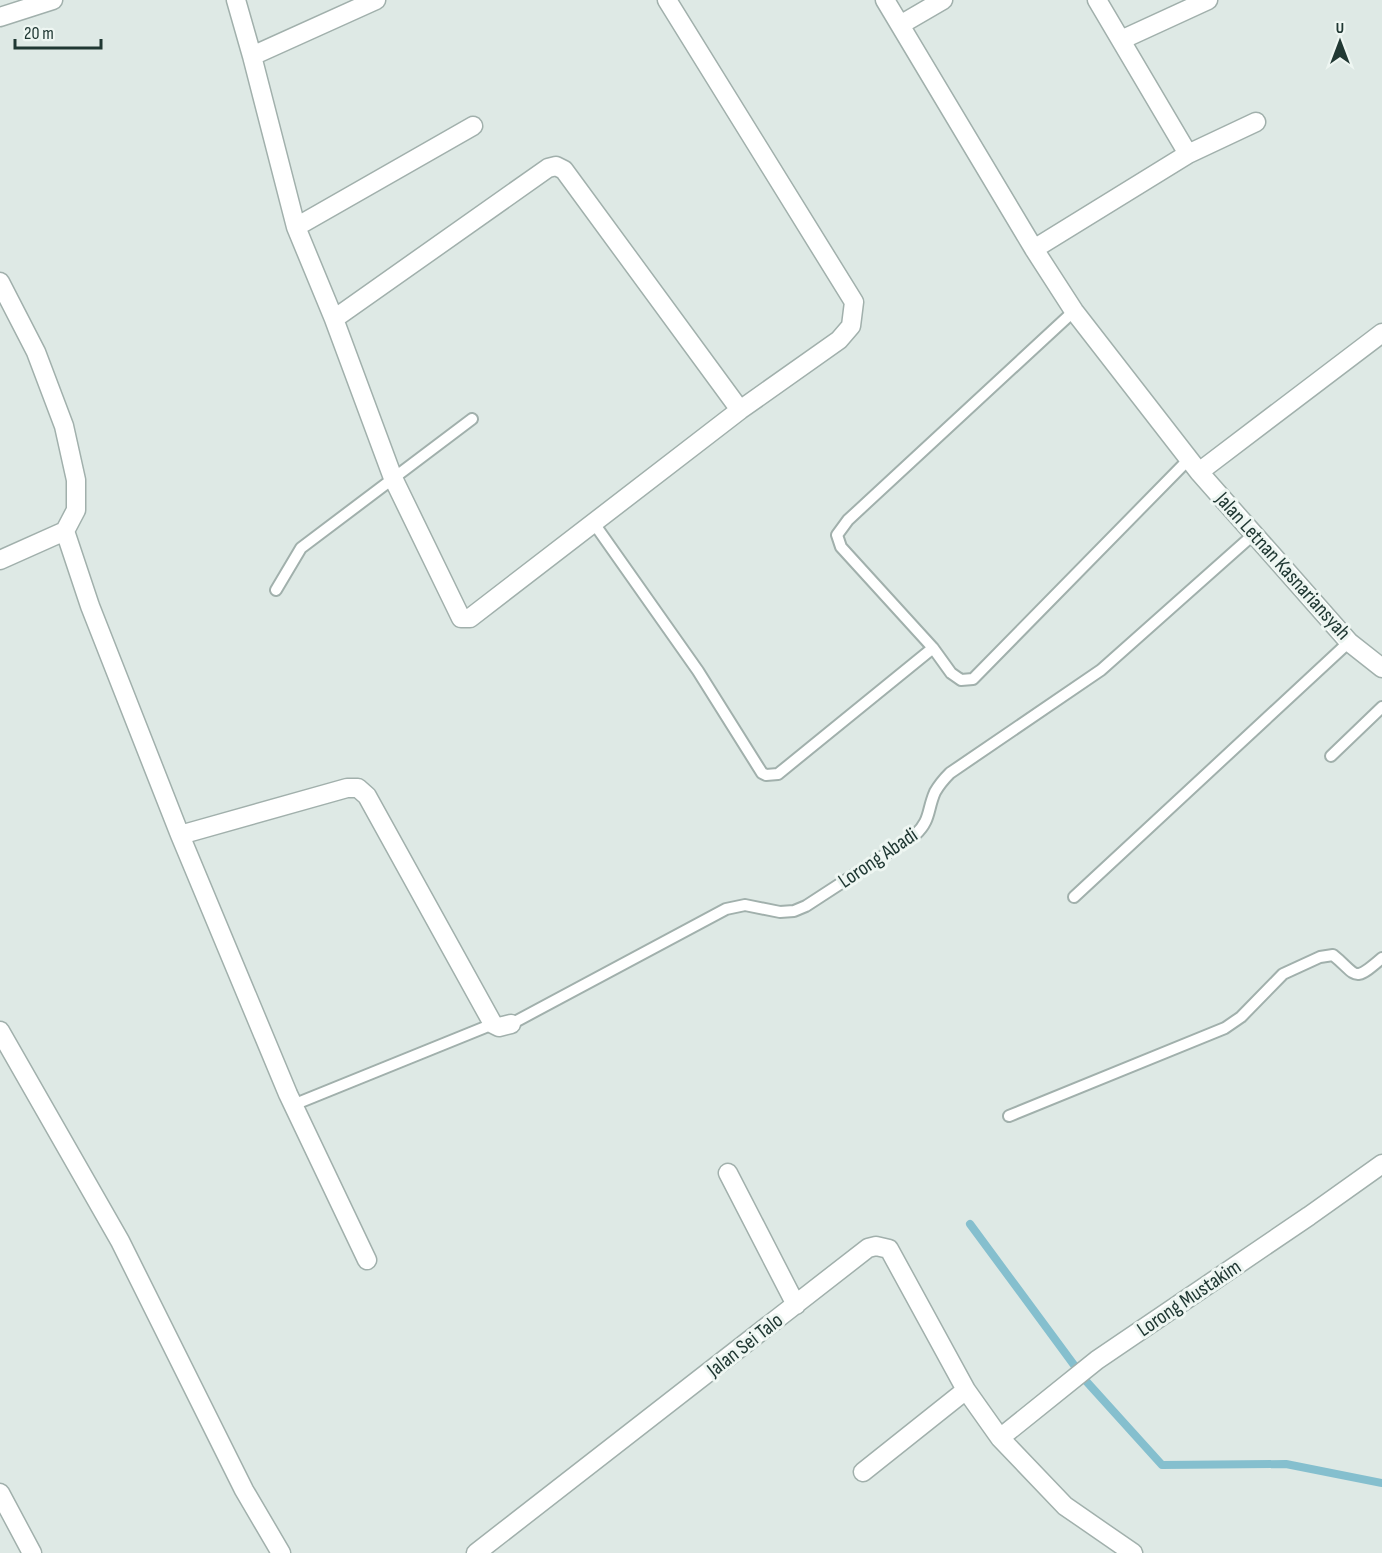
<svg xmlns="http://www.w3.org/2000/svg" width="1382" height="1553" viewBox="0 0 1382 1553" font-family="'Sofia Sans Condensed',sans-serif">
<style>
.lines{fill:none;stroke-linecap:round;stroke-linejoin:round}
.stream{stroke:#85bfce;stroke-width:8}
.service-casing{stroke:#a1b0ac;stroke-width:14}
.minor-casing{stroke:#a1b0ac;stroke-width:21}
.service{stroke:#fff;stroke-width:10}
.minor{stroke:#fff;stroke-width:18}
.labels{text-anchor:middle;dominant-baseline:central;stroke-width:6;stroke-linejoin:round;paint-order:stroke}
.street-label{font-size:21px;fill:#203833;stroke:#eef6f2}
</style>
<rect width="100%" height="100%" fill="#dee9e5"/>
<g class="lines">
<path class="stream" d="M970,1224L1077,1369
M1086,1381L1162,1465L1286,1464L1382,1483"/>
<g class="service-casing">
<path id="service" d="M593,522L698,671L762,773L766,775L778,774L933,648L951,673L961,680L973,679L1189,459
M276,590L301,548L472,419
M933,648L841,547L837,535L848,520L1074,311
M1331,756L1382,707
M1074,897L1349,642
M511,1024L726,909L745,905L780,912L794,911L806,906L915,835C931,820 927,810 935,792C939,785 944,779 950,773L1101,670L1254,534
M293,1105L493,1024
M1009,1116L1225,1028L1241,1017L1283,974L1320,957L1333,955C1358,975 1352,984 1382,958"/>
</g>
<g class="minor-casing">
<path id="minor" d="M236,0L252,56
M376,0L252,56L296,227L334,319L393,478L461,618H470L740,410L839,340L851,326L854,302L667,0
M885,0L1034,249L1074,311L1199,472L1349,642L1382,668
M0,17L53,0
M900,25L943,0
M1121,40L1208,0
M1188,154L1256,122
M296,227L473,126
M1034,249L1188,154L1097,0
M0,282L36,352L64,426L76,480V510L65,531L0,560
M334,319L548,168L556,166L564,170L740,410
M1199,472L1382,333
M65,531L90,606L180,835L288,1094L367,1260
M180,835L347,788H358L367,796L493,1024L499,1027L511,1024
M0,1031L120,1241L244,1490L281,1553
M728,1173L796,1305
M966,1390L1000,1438L1065,1506L1133,1553
M1000,1438L1097,1360L1309,1216L1382,1164
M0,1493L32,1553
M476,1553L868,1248L876,1246L889,1249L966,1390L863,1472"/>
</g>
<use href="#service" class="service"/>
<use href="#minor" class="minor"/>
</g>
<g class="labels">
<g class="street-label">
<text transform="translate(1283 566) rotate(48)">Jalan Letnan Kasnariansyah</text>
<text transform="translate(878 858) rotate(-34)">Lorong Abadi</text>
<text transform="translate(1189 1298) rotate(-34)">Lorong Mustakim</text>
<text transform="translate(745 1345) rotate(-38)">Jalan Sei Talo</text>
</g>
</g>
<g transform="translate(1340 42)" stroke="#eef6f2" stroke-width="4.5" paint-order="stroke">
<path d="M0-4.5L10 22L0 15L-10 22Z" fill="#203833"/>
<text y="-9" font-size="16" font-weight="bold" text-anchor="middle" fill="#203833">U</text>
</g>
<path d="M15 39v9h86v-9" fill="none" stroke="#203833" stroke-width="3"/>
<text x="24" y="39" font-size="18" fill="#203833" stroke="#eef6f2" stroke-width="4.5" paint-order="stroke">20 m</text>
</svg>
